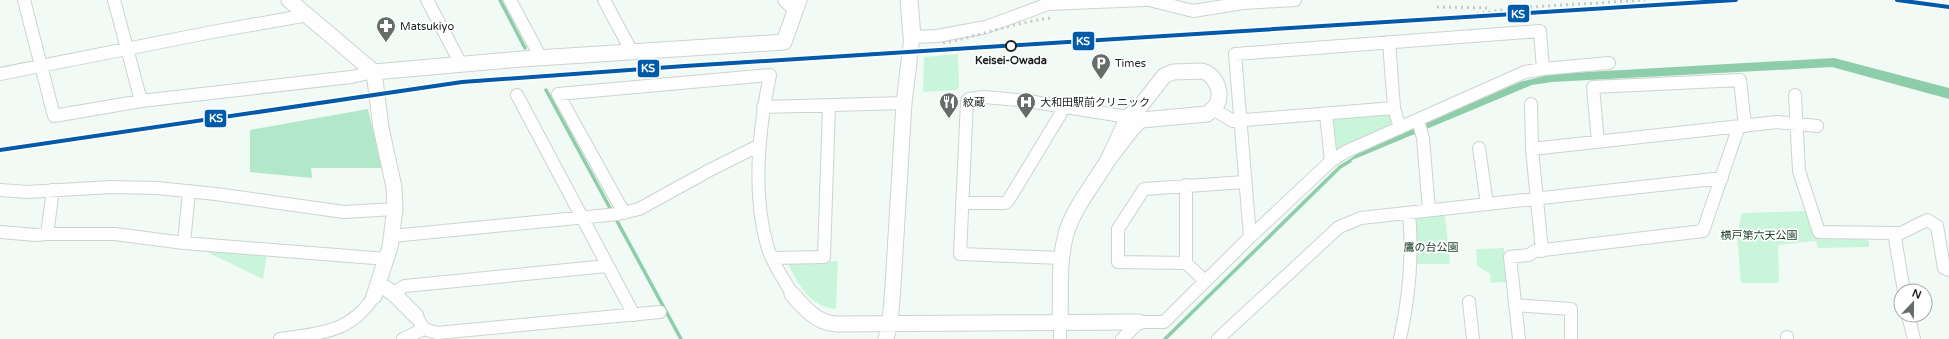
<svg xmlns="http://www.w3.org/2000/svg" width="1949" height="339" viewBox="0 0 1949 339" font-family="'Varela Round','Noto Sans JP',sans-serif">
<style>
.green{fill:#c9f6db}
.forest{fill:#b3e7c9}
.water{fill:#8ecdaa}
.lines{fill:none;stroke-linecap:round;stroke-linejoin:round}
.stream{stroke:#8ecdaa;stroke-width:3.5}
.minor-casing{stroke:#cdd4d0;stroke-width:14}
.tertiary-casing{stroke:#cdd4d0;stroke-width:17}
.secondary-casing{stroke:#cdd4d0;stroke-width:19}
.minor{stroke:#fdfefd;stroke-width:12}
.tertiary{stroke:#fdfefd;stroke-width:15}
.secondary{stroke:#fdfefd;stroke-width:17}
.rail{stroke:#c6cac8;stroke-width:3;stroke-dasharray:2 4;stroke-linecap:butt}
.rail-1-casing{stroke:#fff;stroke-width:7}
.rail-1{stroke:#005aaa;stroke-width:4}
.stop-dot{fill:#fff;stroke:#1b211d;stroke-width:2}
.labels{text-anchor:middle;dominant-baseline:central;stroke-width:3.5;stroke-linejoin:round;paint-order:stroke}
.poi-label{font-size:11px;fill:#1b211d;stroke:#fff;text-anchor:start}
.stop-label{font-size:11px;font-weight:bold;fill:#1b211d;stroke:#fff}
.park-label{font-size:11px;fill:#1c412d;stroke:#fff}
.line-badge{stroke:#fff;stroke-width:1.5}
.badge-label{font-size:11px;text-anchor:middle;font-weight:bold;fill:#fff}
</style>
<rect width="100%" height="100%" fill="#f1faf4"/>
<path class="green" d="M958,54L959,87L956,90L923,92L924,57Z
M1386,115H1389L1391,123L1388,126L1342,148L1333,150L1330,119Z
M1807,211L1816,237L1857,236L1869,241V247L1818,248L1816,241L1778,245L1779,283H1741L1737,235L1742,213Z
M1445,215L1450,264H1414L1413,221L1418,218Z
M1504,248L1506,282L1491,283L1490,274L1477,266L1476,249Z
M210,251L267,255L263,279L209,253Z
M838,261L836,309C809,307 798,283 787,262Z"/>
<path class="forest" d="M368,109L382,168H311L312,178L250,172V130Z"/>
<path class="water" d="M1834,58L1949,88V99L1832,67L1552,82L1532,85L1345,163L1359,152L1520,82L1552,74Z"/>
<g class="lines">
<path class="stream" d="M500,0L525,48
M546,90L681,339
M1165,339L1340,167L1350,161"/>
<g class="minor-casing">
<path id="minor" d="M24,0L54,116L141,101L351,77L374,72
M114,0L141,101
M427,0L461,64
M510,0L541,58
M604,0L632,52
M784,0L794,10
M1149,0L1193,11L1243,3L1295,0
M912,37L937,36L986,27L1048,4L1144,0
M1389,42L1394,108L1400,128
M0,74L212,32L308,15
M517,95L634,315
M1795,95L1799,171L1819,232L1894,233L1904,291
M1531,104L1532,149L1542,251
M763,107L904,103
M1213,109L1233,121L1394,108
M1326,114L1331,161
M1418,120L1423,138L1429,210
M1598,142L1593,87L1740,80L1745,126
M1479,148L1487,204
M1532,149L1777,122L1817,126
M1186,185V263
M0,190L27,192L111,187L157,188L216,194L344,212L395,209
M53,190L47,234H115L184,243L387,259
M962,203H1005L1008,201L1060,115L1063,106
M624,213L558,94L770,75C759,128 752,192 767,245C771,262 784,279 792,294
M0,232L36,235L47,234
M1894,233H1901L1927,220L1937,226L1944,268L1949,270
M392,236L618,214L639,209L710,170L758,146
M1250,237L1235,54L1540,31L1543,69
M184,243L189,191
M772,258L824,257L829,106
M1062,258L960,254L967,101L969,99L984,97L1028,101L1128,117
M1205,281L1186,263L1118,262V229L1144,189L1245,182
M393,293L405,286L607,266
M1469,302L1473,339
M1515,305L1571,309V339
M1908,315L1914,339
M416,316L424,329L437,333L660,312
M1060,322V339
M1787,337V339
M280,339C320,333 351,333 374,296
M403,339L424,329
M1122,339L1139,322H1164L1250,237L1331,161L1345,152L1525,72L1543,69L1609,63
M1218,339L1339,227L1361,218L1722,178
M1400,339C1409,298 1413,255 1409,213
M1519,339L1510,257L1529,255L1535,251L1703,231L1739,126"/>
</g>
<g class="tertiary-casing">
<path id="tertiary" d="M289,0L374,72L381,128L394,187L395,209L390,247L374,296
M1202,71C1214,74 1222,89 1218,102C1216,107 1211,111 1207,114L1141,120L1131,130L1108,160L1128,117L1139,108L1164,76L1173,72Z
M374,72L522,59L784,42L799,0
M379,284L393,293L416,316
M792,294C804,308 817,323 836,324L1139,322
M1060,322C1061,294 1058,262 1066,234C1073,209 1095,182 1108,160
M886,339L890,323L893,286L904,103L912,37"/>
</g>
<g class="secondary-casing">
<path id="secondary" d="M909,0L912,37"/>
</g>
<use href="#minor" class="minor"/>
<use href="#tertiary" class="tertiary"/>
<use href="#secondary" class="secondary"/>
<path class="rail" d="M1437,7L1489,8
M1441,19L1515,8L1645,0
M943,43C980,36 1015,22 1052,18"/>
<g class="rail-1-casing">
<path id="rail-1" d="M1897,0L1949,7
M0,150L462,82L685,66L1736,0"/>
</g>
<use href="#rail-1" class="rail-1"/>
</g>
<defs>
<g id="pharmacy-pin" transform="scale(1)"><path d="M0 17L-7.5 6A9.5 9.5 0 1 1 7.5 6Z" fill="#666d68" stroke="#fff"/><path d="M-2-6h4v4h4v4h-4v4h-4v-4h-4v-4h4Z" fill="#fff"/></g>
<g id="parking-pin" transform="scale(1)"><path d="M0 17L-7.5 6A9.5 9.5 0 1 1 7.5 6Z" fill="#666d68" stroke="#fff"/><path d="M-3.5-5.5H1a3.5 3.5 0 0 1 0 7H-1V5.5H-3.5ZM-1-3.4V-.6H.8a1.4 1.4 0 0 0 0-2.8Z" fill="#fff"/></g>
<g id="restaurant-pin" transform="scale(1)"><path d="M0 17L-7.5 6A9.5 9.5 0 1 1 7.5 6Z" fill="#666d68" stroke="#fff"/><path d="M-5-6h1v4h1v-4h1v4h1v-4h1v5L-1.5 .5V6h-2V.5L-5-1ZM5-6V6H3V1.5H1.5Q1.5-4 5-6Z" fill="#fff"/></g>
<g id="hospital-pin" transform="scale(1)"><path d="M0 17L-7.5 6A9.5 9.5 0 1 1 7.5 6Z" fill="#666d68" stroke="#fff"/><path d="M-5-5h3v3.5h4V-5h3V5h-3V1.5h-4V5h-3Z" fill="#fff"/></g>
</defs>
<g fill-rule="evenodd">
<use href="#pharmacy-pin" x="386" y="26"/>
<use href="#parking-pin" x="1101" y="63"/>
<use href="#restaurant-pin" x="949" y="102"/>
<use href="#hospital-pin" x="1026" y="102"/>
</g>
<circle class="stop-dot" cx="1011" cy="46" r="5"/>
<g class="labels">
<g class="poi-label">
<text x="400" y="26">Matsukiyo</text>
<text x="1115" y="63">Times</text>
<text x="963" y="102">紋蔵</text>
<text x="1040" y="102">大和田駅前クリニック</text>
</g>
<g class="stop-label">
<text x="1011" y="60">Keisei-Owada</text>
</g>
<g class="park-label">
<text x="1759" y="235">横戸第六天公園</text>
<text x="1431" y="247">鷹の台公園</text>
</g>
</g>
<g class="line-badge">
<rect x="1507" y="4" width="23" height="19" rx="4" fill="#005aaa"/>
<rect x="1072" y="31" width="23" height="20" rx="4" fill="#005aaa"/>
<rect x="637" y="59" width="23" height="19" rx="4" fill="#005aaa"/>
<rect x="204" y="109" width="23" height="19" rx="4" fill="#005aaa"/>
</g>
<g class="badge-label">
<text x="1518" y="18">KS</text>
<text x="1083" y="45">KS</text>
<text x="648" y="72">KS</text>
<text x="216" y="122">KS</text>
</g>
<g transform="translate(1913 303) rotate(22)"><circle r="19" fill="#ffffff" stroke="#a4a6a5"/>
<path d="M0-3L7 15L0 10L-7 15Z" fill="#666d68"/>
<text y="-6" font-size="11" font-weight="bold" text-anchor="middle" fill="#1b211d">N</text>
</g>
</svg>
